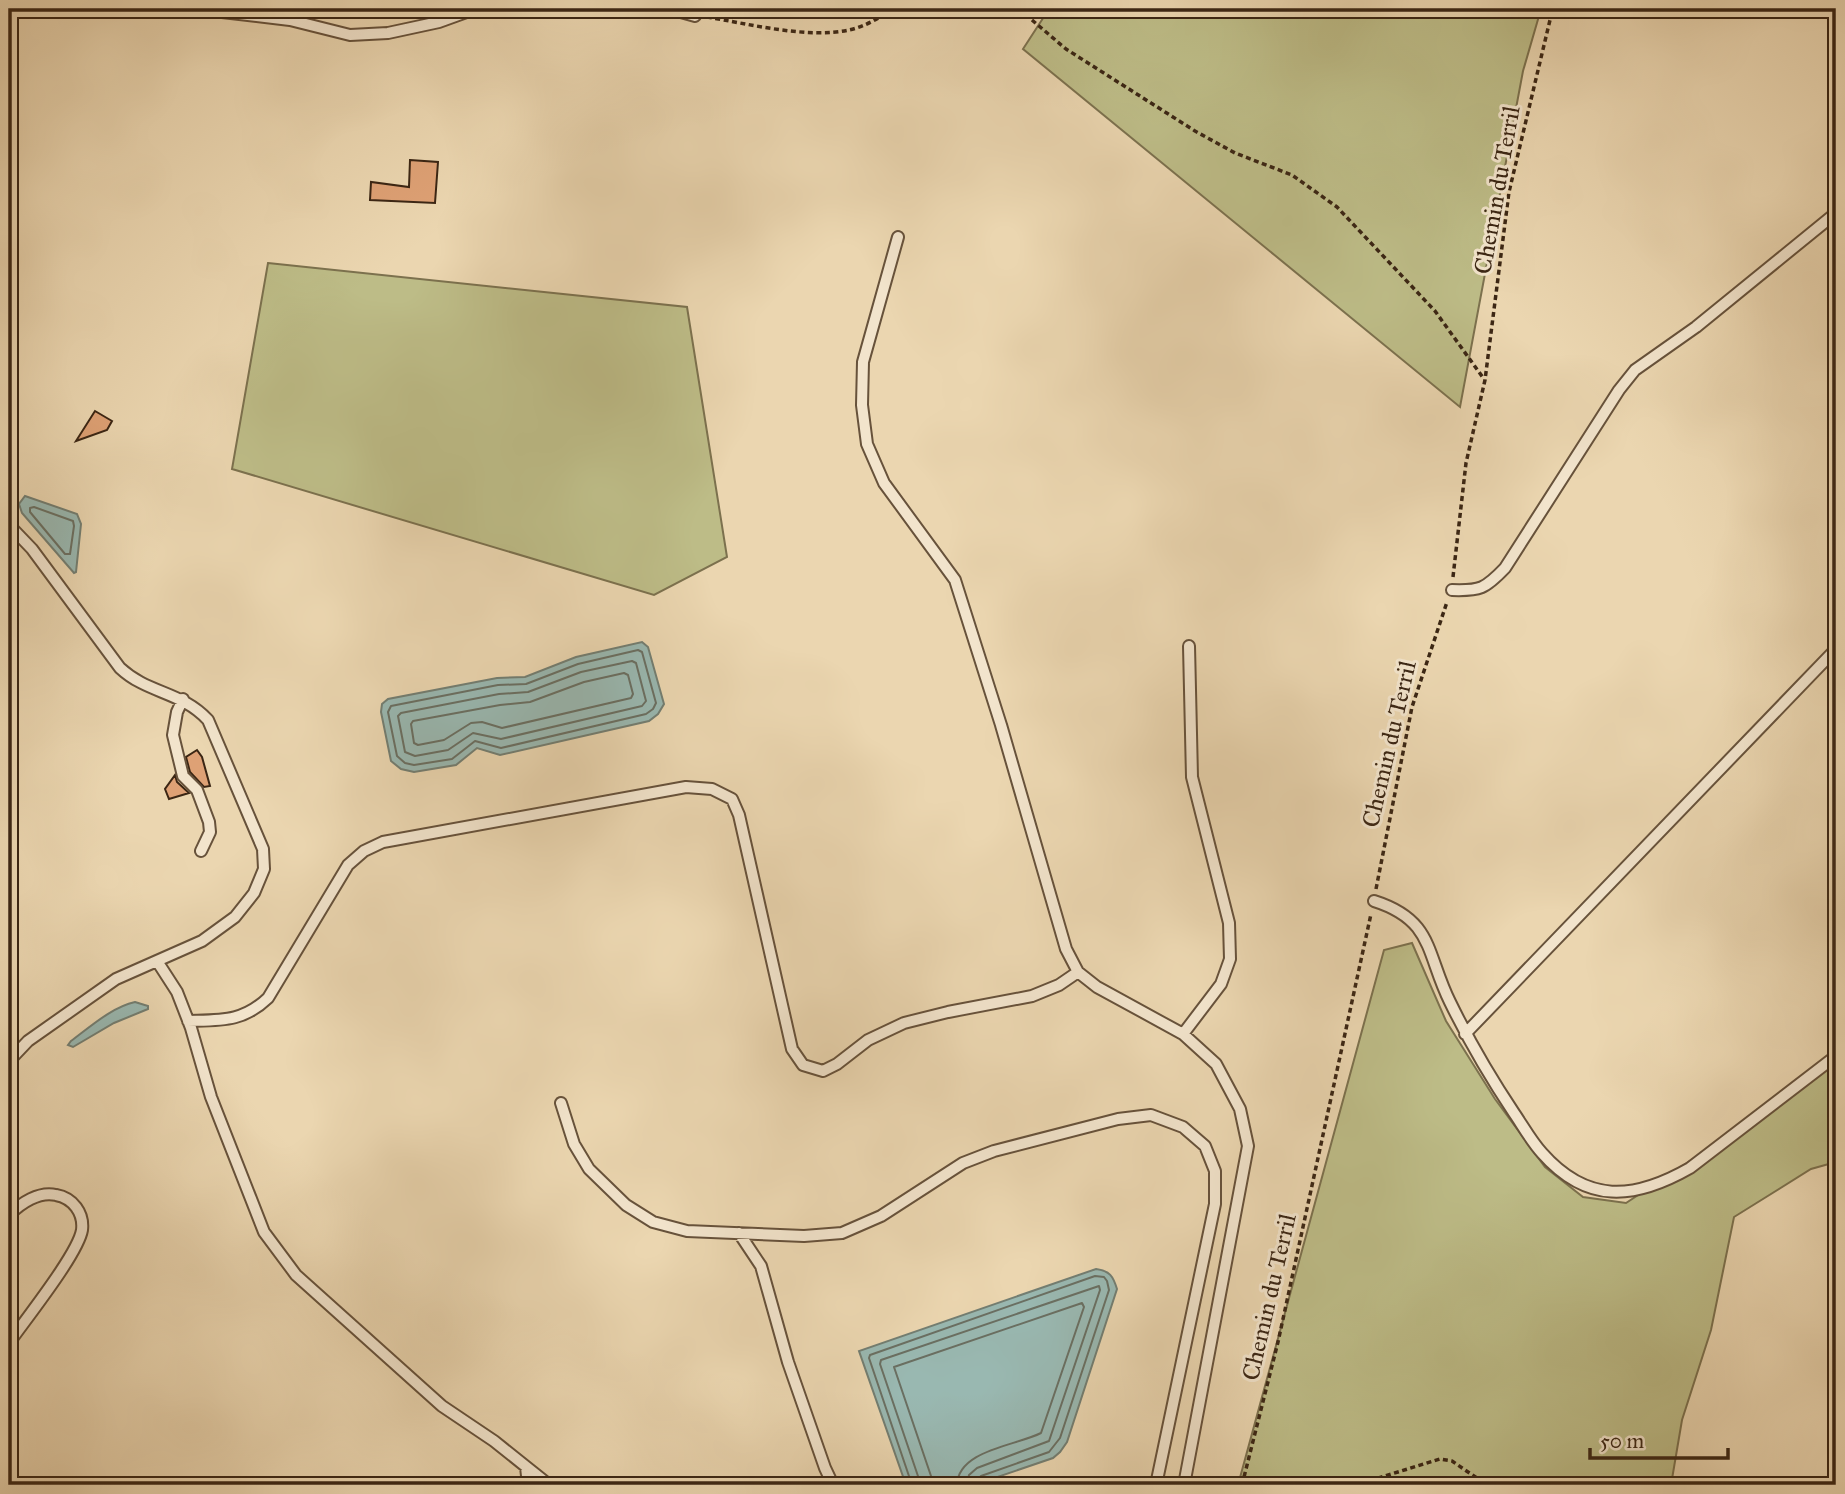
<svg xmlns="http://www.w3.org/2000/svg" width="1845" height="1494" viewBox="0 0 1845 1494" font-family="'IM FELL Great Primer',serif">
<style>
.green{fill:#bdbc87;stroke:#7c714e;stroke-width:2}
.water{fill:#99b8b1;stroke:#737e72;stroke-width:2}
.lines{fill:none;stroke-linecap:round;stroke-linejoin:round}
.shore{stroke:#6a6f62;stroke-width:2}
.building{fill:#dea175;stroke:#3b2614;stroke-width:2}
.lane-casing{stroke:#67523b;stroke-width:14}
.path{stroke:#3b2614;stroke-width:3.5;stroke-dasharray:5 3.5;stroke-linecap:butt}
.lane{stroke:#f2e4cc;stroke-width:10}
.labels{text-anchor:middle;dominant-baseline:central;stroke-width:6;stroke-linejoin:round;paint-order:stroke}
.street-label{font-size:24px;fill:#3b2614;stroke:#f2e4cc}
</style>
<rect width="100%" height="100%" fill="#ebd6b0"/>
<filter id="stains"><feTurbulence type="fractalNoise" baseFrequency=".00286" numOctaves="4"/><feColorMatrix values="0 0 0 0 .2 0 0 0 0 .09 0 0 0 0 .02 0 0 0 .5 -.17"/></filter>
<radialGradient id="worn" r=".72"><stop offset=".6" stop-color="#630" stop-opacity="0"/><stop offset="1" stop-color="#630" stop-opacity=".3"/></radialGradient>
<path class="green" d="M1049,9H1541L1523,71L1460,407L1023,49Z
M268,263L687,307L727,557L654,595L232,469Z
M1412,943L1446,1021L1495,1099L1545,1167L1583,1197L1626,1203L1734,1132L1826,1067L1836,1089V1162L1811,1169L1734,1217L1711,1330L1682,1420L1671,1485H1238L1384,950Z"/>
<path class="water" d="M25,496L77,514L81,524L76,572L74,573L22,513L19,504Z
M642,642L648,647L664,704L658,714L649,721L500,755L477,748L456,765L414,772L401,769L391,761L381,712L382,704L388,699L497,678L525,677L576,657Z
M135,1002L148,1006V1009L114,1023L73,1047L68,1045L71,1041C90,1027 112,1007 135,1002Z
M1096,1269C1110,1271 1113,1276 1117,1289L1067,1442L1060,1452L1053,1458L974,1485H906L859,1351Z"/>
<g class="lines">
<path class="shore" d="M34,507L73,521L74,526L70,554H65L30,512V508Z
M638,650L642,652L656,703L653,709L646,714L501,748L475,741L452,759L414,765L405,763L397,756L388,712L391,706L498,685L526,684L578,664Z
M632,661L636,663L646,701L642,706L501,739L473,733L448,750L415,756L405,752L398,716L401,713L499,694L528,692L581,672Z
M624,673L628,675L633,694L631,698L502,728L482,722L471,723L444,740L418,745L414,743L411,724L413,721L500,705L530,702L584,682Z
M912,1485L869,1358L870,1355L1095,1276L1104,1277L1107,1281L1109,1290L1060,1438L1049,1452L981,1476L977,1480L976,1485
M921,1485L880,1364L881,1360L1099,1286L1100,1290L1049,1441L977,1468L969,1475L967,1485
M932,1485L931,1476L894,1367L1082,1303L1084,1307L1041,1433C1015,1446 958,1450 957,1485"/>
</g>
<path class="building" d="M410,160L438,162L435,203L370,200L371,182L409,187Z
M95,411L112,421L107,430L76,441Z
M197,750L202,757L210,786L204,787L190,772L186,757Z
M175,775L177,782L189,793L169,799L165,789Z"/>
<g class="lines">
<g class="lane-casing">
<path id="lane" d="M196,9L290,20L350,35L388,33L439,22L475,9
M670,9L695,16
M898,237L863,362L862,405L867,444L884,483L955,580L1001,725L1066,949L1078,972L1097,987L1183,1034L1216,1064L1240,1109L1248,1146L1184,1485
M9,525L32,549L120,668C148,694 181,691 208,720L263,849L264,869L254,893L235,917L202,941L116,979L28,1041L9,1061
M1452,590C1480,591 1485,589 1505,568L1619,390L1635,370L1696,327L1836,213
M183,699L177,712L173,735L183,776L197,790L209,822L210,832L201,851
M1374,901C1434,920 1426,954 1450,1002C1469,1041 1490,1077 1514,1113C1523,1126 1531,1141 1542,1153C1587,1204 1634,1200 1690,1168L1836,1056
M157,961L177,992L191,1028L211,1097L264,1232L296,1275L442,1406L494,1441L549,1485
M188,1021C221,1020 243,1022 268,998L348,865L364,851L383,842L686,787L712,789L732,799L739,815L792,1049L803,1065L823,1071L837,1064L868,1040L904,1023L948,1012L1032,996L1059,985L1078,972
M1183,1034L1221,984L1230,959L1229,923L1192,777L1189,646
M1465,1034L1836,649
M561,1103L574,1144L589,1169L626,1205L653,1222L687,1231L804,1236L842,1233L881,1216L963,1163L994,1151L1118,1119L1151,1115L1183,1127L1205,1146L1215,1171V1204L1156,1485
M9,1215C21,1203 39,1191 56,1195C73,1198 84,1213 82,1230C78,1254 25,1320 9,1343
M739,1233L761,1266L788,1362L825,1468L833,1485
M526,1467L528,1485"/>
</g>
<path class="path" d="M1019,9L1066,49L1195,131L1235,153L1292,175L1337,207L1435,311L1484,379
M707,17C749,24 808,39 849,30C864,27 879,18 893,9
M1453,577L1466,463L1485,380L1509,192L1550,20L1555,9
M1376,889L1412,707L1447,602
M1242,1485L1278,1342L1371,914
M1338,1485L1349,1478L1362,1481L1372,1480L1440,1459L1452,1461L1487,1485"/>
<use href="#lane" class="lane"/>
</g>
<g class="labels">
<g class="street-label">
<text transform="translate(1497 190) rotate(-80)">Chemin du Terril</text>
<text transform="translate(1389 744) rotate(-77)">Chemin du Terril</text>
<text transform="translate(1269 1297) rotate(-77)">Chemin du Terril</text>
</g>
</g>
<rect width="1845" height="1494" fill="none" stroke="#ebd6b0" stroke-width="35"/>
<rect x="10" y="10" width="1824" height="1473" fill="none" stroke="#3b2614" stroke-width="3.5"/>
<rect x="18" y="18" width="1810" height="1459" fill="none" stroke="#3b2614" stroke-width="2"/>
<path d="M1590 1448v10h138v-10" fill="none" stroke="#3b2614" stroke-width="3.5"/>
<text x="1600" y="1448" font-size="21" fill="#3b2614" stroke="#f2e4cc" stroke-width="5" paint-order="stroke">50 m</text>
<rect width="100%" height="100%" filter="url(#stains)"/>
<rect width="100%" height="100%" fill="url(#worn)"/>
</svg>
